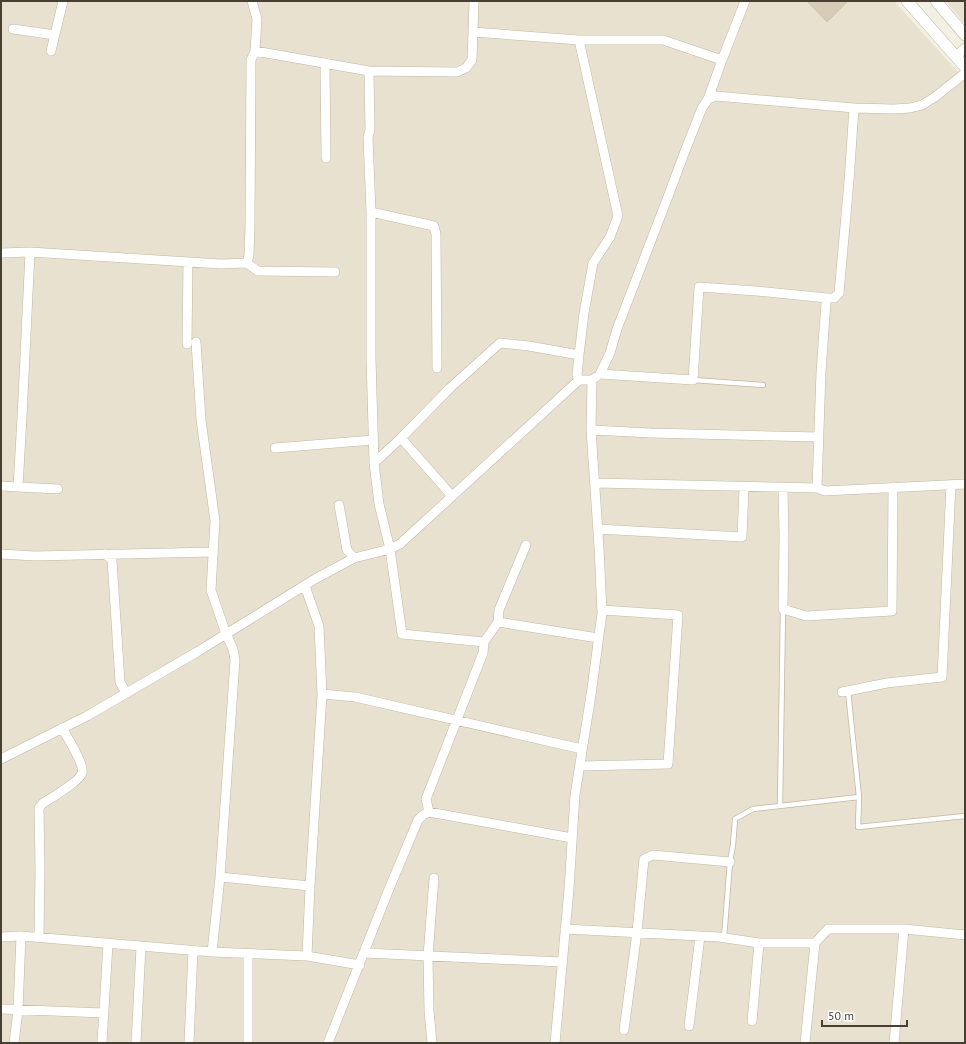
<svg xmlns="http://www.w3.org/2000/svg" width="966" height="1044" viewBox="0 0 966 1044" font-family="'PT Sans',sans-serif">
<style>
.residential{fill:#e8e1d0}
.building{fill:#d6cbb7;stroke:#d2c3a9}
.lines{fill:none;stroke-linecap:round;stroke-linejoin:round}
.service-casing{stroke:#c0b7a4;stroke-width:6}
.minor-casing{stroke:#c0b7a4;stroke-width:10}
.tertiary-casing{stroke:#c0b7a4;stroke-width:12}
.service{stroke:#fff;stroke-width:4.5}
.minor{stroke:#fff;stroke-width:9}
.tertiary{stroke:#fff;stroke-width:11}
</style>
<rect width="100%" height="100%" fill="#f3efe2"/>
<path class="residential" d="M1,1H894L965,80V1043H1Z
M946,1H965V24Z"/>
<path class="building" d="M807,1H848L827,22Z"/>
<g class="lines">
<g class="service-casing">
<path id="service" d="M693,380L763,385
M859,797L858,827L965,816
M780,806L783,609
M724,938L730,862L733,845L735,819L753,809L859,797L848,691"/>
</g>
<g class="minor-casing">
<path id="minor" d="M252,1L257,19L255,51
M474,1L473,32L579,40H663L722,60L708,99
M13,29L55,35
M51,51L63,1
M956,56L965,48
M722,60L745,1
M325,63L326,158
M369,71L370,130L368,137L371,212V358L374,463L379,504L390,549L402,634L484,642
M854,108L849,181L839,293L834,298H827L826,302L821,372L817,488L825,491L965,484
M371,212L434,226L436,234L437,368
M1,253L30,252L221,264L247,263L249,255L250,225L251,60L255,51L369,71L457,72L466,68L472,60L473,32
M247,263L258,271L335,272
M827,298L756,291L699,287L693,380L600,374L610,353L617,329L669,194L685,151L702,108L708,99L716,96L854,108L894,109L910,108L922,105L935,97L965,73
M196,342L201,420L215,521L211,590L226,634L233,649L235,660L220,877L212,952
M187,344L188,262
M596,377L592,380L591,430L651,433L819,437
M579,380L577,375L579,355L584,313L593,263L610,237L618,216L579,40
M275,448L373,440
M374,463L401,438
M595,483L817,488
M1,486L18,487L22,417L30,252
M18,487L58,489
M783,488L784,537L783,609L806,616L892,611L893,487
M452,496L401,438L450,388L500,343L529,346L579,355
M339,505L347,550L354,558
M598,529L742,537L744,487
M1,554L35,556L213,552
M105,554L112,560L120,682L126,693
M305,586L319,626L322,694L310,886L307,956
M498,622L598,638
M842,692L887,683L942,677L951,485
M322,694L355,697L582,749
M1,759L87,716L197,652L315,579L354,558L390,549L400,544L579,380H592
M580,766L668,764L678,615L602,610
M429,812L426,799L483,653L484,642L498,622L499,610L526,545
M220,877L310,886
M565,929L719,937L759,943H815
M1,937L21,936L212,952L307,956L360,965
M39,938L40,868L39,808L43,803C51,798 80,781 82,773C85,765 67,737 62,728
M365,953L562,962
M1,1009L104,1013
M752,1021L759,943
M689,1026L700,936
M624,1030L637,932L644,859L653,855L730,862
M248,1041V954
M14,1043L18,1010L21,936
M102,1043L108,944
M136,1043L141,947
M189,1043L193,950
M328,1043L389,889L418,820L423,815L429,812L572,838
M432,1043L429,1011L428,956L434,878
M555,1043L569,889L575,795L591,695L602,613L599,547L591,430
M805,1043L815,943L828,929H904L965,935
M894,1043L904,929"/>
</g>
<g class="tertiary-casing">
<path id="tertiary" d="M907,1L965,67
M936,1L965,35"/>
</g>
<use href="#service" class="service"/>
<use href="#minor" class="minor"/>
<use href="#tertiary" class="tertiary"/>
</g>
<rect width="966" height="1044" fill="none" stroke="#463f32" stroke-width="4"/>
<path d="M822 1020v6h85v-6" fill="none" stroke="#463f32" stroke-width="2"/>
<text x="828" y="1020" font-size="12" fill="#463f32" stroke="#ffffff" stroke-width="3" paint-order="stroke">50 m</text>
</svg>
